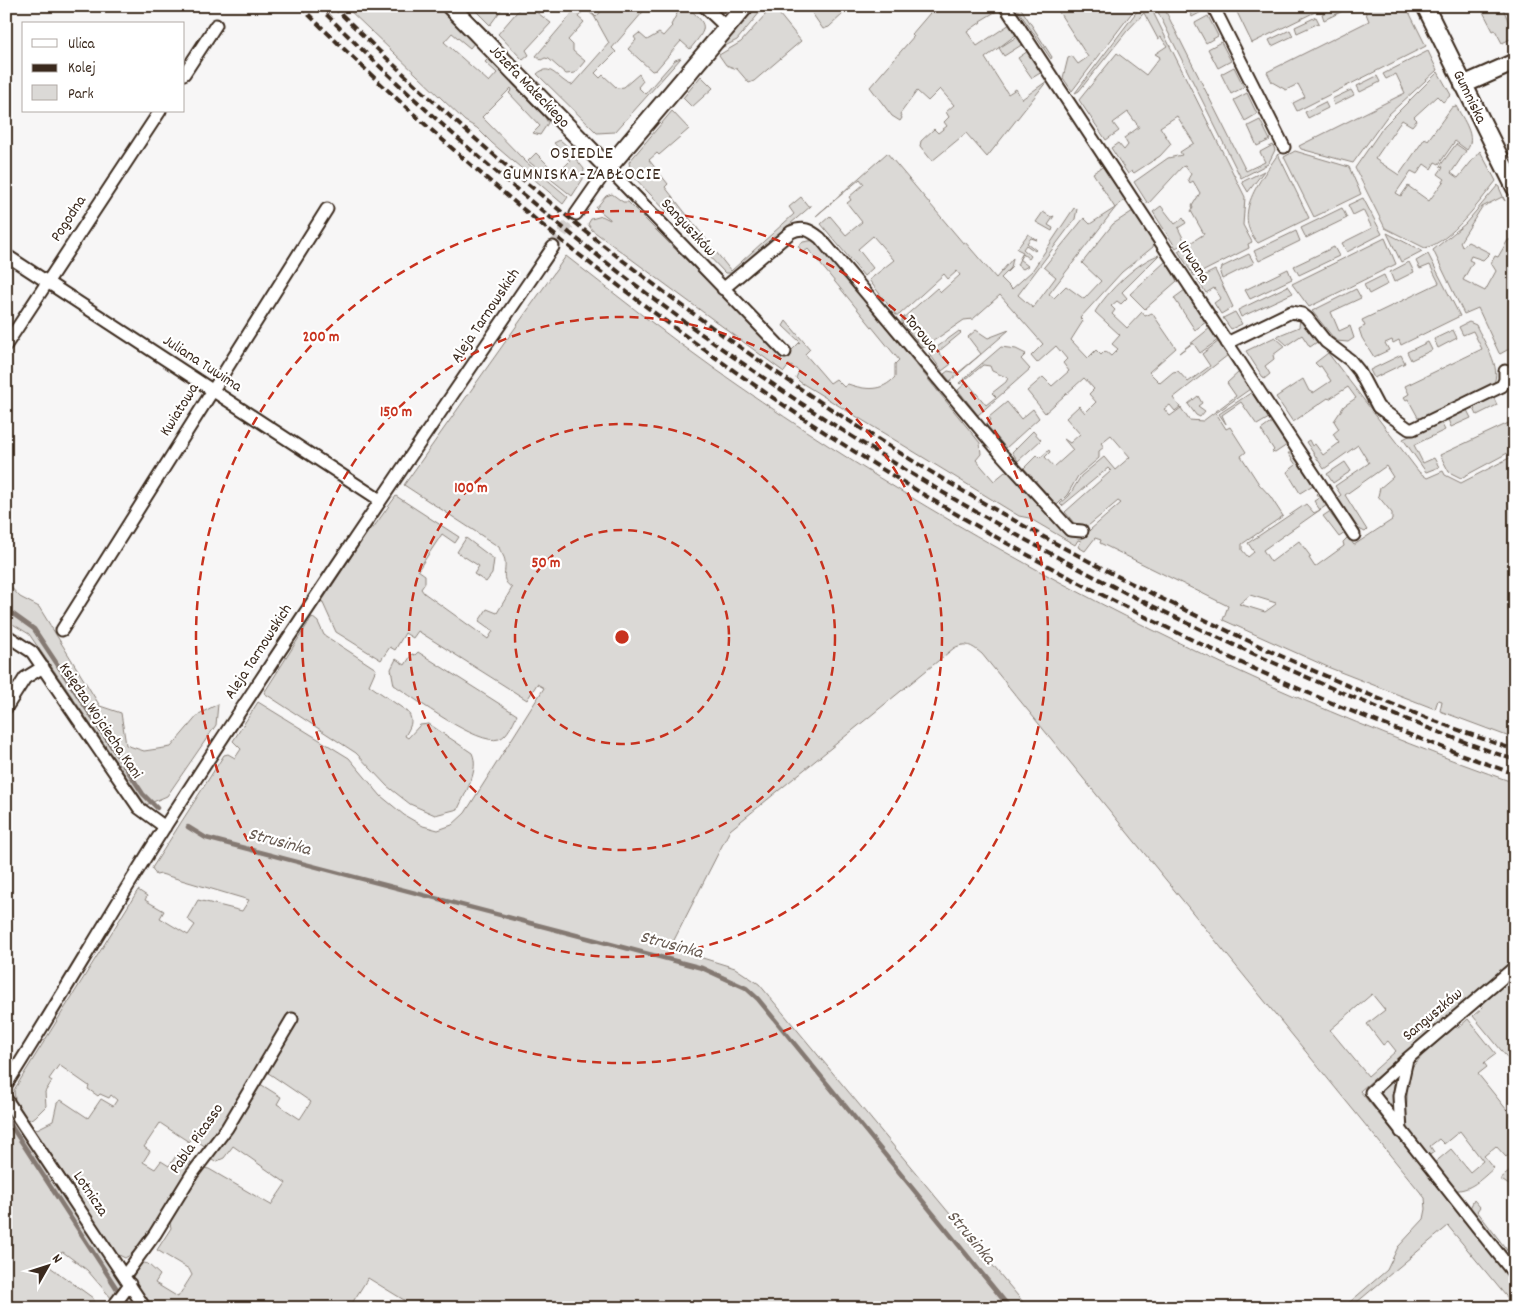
<svg xmlns="http://www.w3.org/2000/svg" width="1521" height="1314" viewBox="0 0 1521 1314" font-family="Dekko,sans-serif">
<style>
.green{fill:#dbd9d6;stroke:#8b827a;fill-rule:evenodd}
.lines{fill:none;stroke-linecap:round;stroke-linejoin:round}
.stream{stroke:#847972;stroke-width:4.5}
.street-tunnel{stroke:#d1cdcb;stroke-width:11;stroke-dasharray:11 5.5;stroke-linecap:butt}
.street-casing{stroke:#3b2a1e;stroke-width:15}
.secondary-casing{stroke:#3b2a1e;stroke-width:20}
.street{stroke:#fff;stroke-width:11}
.secondary{stroke:#fff;stroke-width:16}
.rail{stroke:#3b2a1e;stroke-width:4;stroke-dasharray:8 4;stroke-linecap:butt}
.ring{fill:none;stroke:#c8321e;stroke-width:2.5;stroke-dasharray:9 6}
.labels{text-anchor:middle;dominant-baseline:central;stroke-width:4.5;stroke-linejoin:round;paint-order:stroke}
.street-label{font-size:16px;fill:#3b2a1e;stroke:#fff}
.neighbourhood-label{font-size:18px;letter-spacing:1px;fill:#3b2a1e;stroke:#fff}
.water-label{font-size:18px;font-style:italic;fill:#65584f;stroke:#fff}
.centre{fill:#c8321e;stroke:#fff;stroke-width:2.5}
.ring-label{font-size:15px;text-anchor:middle;font-weight:bold;fill:#c8321e;stroke:#fff;stroke-width:4.5;stroke-linejoin:round;paint-order:stroke}
</style>
<rect width="100%" height="100%" fill="#f7f6f6"/>
<filter id="ink" filterUnits="userSpaceOnUse"><feTurbulence type="fractalNoise" baseFrequency=".02" numOctaves="2"/><feDisplacementMap in="SourceGraphic" scale="10" xChannelSelector="R" yChannelSelector="G"/><feConvolveMatrix kernelMatrix="1 2 1 2 8 2 1 2 1" color-interpolation-filters="sRGB"/></filter>
<g filter="url(#ink)">
<path class="green" d="M345,6H439L474,43L470,48L452,33L444,42L489,82L497,73L485,62L489,58L545,117L548,123L540,135L533,133L540,126L509,93L512,90L511,88L482,117L526,162L568,197L563,204L492,143L477,128L465,121Z
M471,6H504L490,25Z
M522,6H539L535,11L551,23L526,50L529,55L523,60L498,34Z
M574,6H585L596,17L606,6H648L612,48L616,52L595,73L600,78L603,75L617,88L624,87L639,74L643,81L638,87L645,94L675,60L681,58L615,132L597,133L537,74C551,61 559,82 572,85L609,43L594,16L585,9L578,17L584,22L568,40L573,45V51L585,61L575,73L566,74L549,59L545,58L541,60L536,56L575,10Z
M681,6H686C709,26 708,27 690,49L681,41L656,70L652,71L628,49L636,40L634,37L639,33L647,40L659,33L663,36L672,26L671,25Z
M758,6H765L737,40L721,48Z
M773,6H777L775,9L801,41L754,81L749,83L737,69L726,65L719,55L741,42Z
M819,6H838L844,13L829,27L823,29L812,13Z
M936,6H998L1000,9L980,21L981,22L967,32L977,46L1010,24L1017,34L985,58L1008,94L1016,89L1022,99L1047,81L987,157L966,133L932,161L920,146L921,141L934,129L938,133L947,126L944,122L949,117L946,112L954,105L940,89L928,101L917,91L900,114L902,118L900,121L892,116L870,87L914,36L912,34Z
M1055,6H1137L1072,91L1063,78L1068,58L1072,56L1078,64L1088,57Z
M1141,6H1150L1245,197L1243,225L1252,242L1248,244L1249,248L1194,276L1178,251L1204,234L1191,211L1193,208L1192,206L1200,193L1193,181L1190,183L1188,179L1191,174L1185,166L1182,167L1148,204L1134,182L1168,158L1182,155L1180,152L1194,143L1177,116L1160,127L1171,144L1160,156L1134,173L1132,171L1128,174L1111,148L1118,143L1124,150L1128,145L1124,138L1139,127L1128,112L1113,123L1119,131L1106,140L1079,100L1117,53L1146,75L1160,57L1155,54L1167,46L1161,37L1158,39L1144,13L1127,31L1079,91L1075,93Z
M1155,6H1163L1246,171L1265,162L1260,152L1273,145L1275,150L1268,164L1241,178Z
M1187,6H1203L1205,10L1192,17Z
M1234,6H1327L1252,43Z
M1337,6H1343L1345,10L1324,20L1322,14Z
M1363,6H1406L1426,46L1297,111L1293,103L1305,97L1298,84L1286,90L1272,82L1267,72L1369,21Z
M1480,6H1502L1515,37L1502,43L1495,30L1493,31Z
M1020,7L1052,57L1051,59L1017,9Z
M1208,16L1218,36L1206,43L1195,23Z
M1316,17L1319,23L1297,33L1295,27Z
M1290,30L1293,36L1272,46L1269,40Z
M1018,36L1023,44L1004,56L999,48Z
M1221,42L1231,61L1218,68L1208,49Z
M1028,51L1042,72L1032,78L1018,58Z
M1428,51L1437,70L1388,115L1353,163L1301,149L1299,146L1405,93L1396,74L1386,79L1383,74Z
M1234,67L1244,87L1231,94L1221,74Z
M1438,72L1451,95L1443,102L1437,96L1414,117L1417,120L1412,126L1402,120L1375,159L1399,175L1425,138L1428,140L1452,107L1456,106C1463,119 1477,137 1467,150L1455,141L1439,164L1435,162L1431,169L1424,164L1417,174L1411,171L1396,193L1401,196L1408,186L1429,201L1445,179L1438,174L1443,167L1440,166L1456,144L1466,151L1451,173L1458,178L1480,151L1496,181C1480,201 1451,242 1425,248L1385,228L1355,168L1384,126Z
M701,76L713,88L692,107L683,98Z
M1377,76L1380,82L1360,92L1357,86Z
M1351,90L1354,95L1334,105L1332,99Z
M1247,93L1257,114L1245,121L1234,100Z
M1325,102L1328,108L1308,118L1305,112Z
M672,111L689,129L659,155L657,153L649,160L668,184L665,187L731,271L794,214L789,207L801,197L808,206H811L733,273H725L631,174L629,162Z
M1260,120L1270,140L1257,146L1248,126Z
M560,140L572,150V154L584,169L583,179L572,196L528,161L536,153L557,174L570,161L554,143Z
M1295,151L1349,167L1361,194L1314,217L1284,157Z
M887,153L963,243L965,242L996,278L1013,258L1011,268L1001,278L1012,289L1032,271L1074,208L1077,209L1075,219L1018,295L1033,308L1056,277L1044,267L1084,218L1090,224L1115,208L1093,173L1104,166L1126,199L1116,207L1049,294L1054,298L1066,286L1084,299L1101,281L1082,263L1113,224L1133,211L1154,242L1153,247L1122,272L1080,318L1083,321L1071,340L1088,358L1096,350L1101,355L1105,351L1111,356L1118,349L1112,344L1120,335L1095,312C1107,292 1138,261 1159,255L1122,292L1127,298L1121,304L1117,301L1111,306L1115,310L1112,314L1127,328L1142,312L1145,316L1152,313L1176,348L1149,372L1160,383L1173,372L1178,371L1188,382L1210,366L1202,354L1219,341L1228,355L1173,398L1180,407L1175,411L1170,405L1164,409L1170,416L1181,408L1189,420L1203,421L1236,396L1227,383L1239,372L1250,389L1216,413L1226,429L1230,427L1246,452L1241,456L1259,484L1270,496L1283,516L1242,544V550L1248,557L1254,552L1248,543L1306,504L1314,513L1320,510L1314,501L1319,498L1316,494L1318,492L1327,505L1263,550L1271,562L1299,541L1311,557L1309,558L1315,567L1344,546L1343,542L1348,537L1354,545L1392,520V513L1378,496L1380,488L1393,477L1386,466L1345,495L1367,530L1365,532L1357,528L1337,498L1341,495L1335,486L1369,463L1358,445L1324,469L1306,442L1309,440L1312,446L1315,444L1323,455L1339,443L1333,434L1339,429L1334,421L1344,406L1356,398L1348,387L1329,399L1328,398L1293,422L1276,397L1303,379L1309,391L1313,393L1331,381L1321,366L1319,367L1315,363L1328,353L1419,472L1427,478L1443,471L1445,475L1461,483L1515,455V739L1440,711L1442,701L1438,700L1435,709L1330,668L1223,620L1228,606L1100,543L1101,540L1095,538L1085,551L1078,547L1081,541L1078,540L1075,545L1029,518L1019,516L800,382L796,378L799,371L789,365L784,372L592,230L588,224L591,219L602,216L610,220V219L596,208L606,196L612,194L623,202H628L784,358L800,342L783,326L786,321L810,349L805,354L830,383L836,379L844,387L848,384C865,390 882,392 895,377V364L899,360L808,249L803,253L798,246L803,242L815,240L980,443L981,454L976,460L994,481L1005,472L1012,473L1070,536H1083L1121,503L1118,501L1088,526L1074,523L1065,512L1111,471L1108,468L1062,506L1060,504L1069,496L1081,476L1104,457L1115,470L1130,457L1111,435L1101,443L1104,447L1099,451V458L1078,476L1067,495L1057,505L1024,468L1037,455L1040,458L1049,450L1050,452L1045,457L1054,467L1073,450L1064,439L1070,443L1080,434L1066,418L1079,406L1085,413L1096,402L1089,394L1094,389L1084,378L1045,413L1027,391L1043,377L1052,386L1069,371L1063,363L1067,359L1056,346L1037,363L1031,356L1043,344L1000,295L973,319L964,320L923,348L902,323V319L937,288L941,292L960,275L957,271L948,279L944,274L899,315H896L869,280L894,260L873,236L858,249L873,268L864,276L821,224L830,216L846,235L862,222L847,203L851,200L849,197L864,184L860,179L816,216ZM1250,595L1276,603V604L1265,612L1239,604Z
M1278,154L1309,218L1258,243C1231,214 1261,180 1278,154Z
M1264,171L1248,192L1242,182Z
M1498,185L1505,201L1502,197L1482,207L1460,242L1462,247L1468,242L1490,253L1483,260L1471,256L1469,260L1473,262L1463,280L1485,291L1496,271L1491,263L1495,256L1498,257L1508,240H1511L1515,247L1514,358L1509,349L1500,354L1499,353L1478,308L1464,314L1433,250L1465,224Z
M637,188L722,276L636,190Z
M1363,198L1382,234L1347,252L1342,243L1372,228L1363,210L1353,215L1348,205Z
M1161,206L1175,224L1183,218L1186,223L1178,228L1185,242L1176,248L1153,212Z
M1342,208L1347,218L1306,238L1301,228Z
M1043,212L1051,217L1054,216L1048,225L1053,228L1052,231L1036,222Z
M1296,231L1300,241L1259,261L1254,251Z
M1387,233L1422,251L1401,262Z
M1028,234L1037,240L1031,238L1027,243L1036,250L1035,251L1026,245L1023,249L1031,256L1029,259L1023,254L1019,259L1028,266L1023,269L1017,265L1023,252L1017,249Z
M1385,238L1396,264L1309,307L1292,284Z
M1334,247L1339,256L1299,275L1294,266Z
M1249,254L1254,263L1222,279L1220,273L1222,267Z
M1428,254L1460,316L1401,345L1399,340L1393,343L1392,340L1385,343L1389,350L1374,357L1362,338L1359,329L1365,326L1362,320L1439,283L1430,265L1420,269L1416,261Z
M566,256C615,294 664,333 715,369C960,542 1231,683 1515,783V959L1360,1091L1515,1282V1307L1448,1226L1350,1308H1343L1387,1270L1398,1247L1424,1219L1426,1209L1425,1198L982,654C971,645 966,642 954,648L730,830L670,948L735,968L759,984L1028,1308H400L404,1300L368,1278L349,1308H151L133,1277L140,1262L148,1264L160,1275L155,1283L178,1297L192,1275L189,1269L157,1250L171,1228L169,1218L203,1168L209,1169L271,1205L286,1183L233,1146L224,1158L215,1162L209,1158L257,1082L281,1097L277,1104L300,1119L311,1102L264,1070L288,1016L225,1122L206,1147L191,1137L189,1142L160,1123L144,1147L150,1151L143,1162L155,1169L161,1161L169,1166L178,1153L194,1165C181,1185 144,1249 125,1258L117,1254L35,1130L53,1121L57,1103L61,1100L88,1118L101,1099L113,1106L117,1100L111,1095L109,1098L100,1094L98,1096L88,1089L89,1086L59,1065L49,1079L52,1081L45,1092L46,1106L35,1117L28,1120L15,1100L14,1090L138,890L147,896L145,900L164,911L160,918L188,935L195,925L187,919L198,900L242,911L249,900L161,874L156,875L152,868L224,755L228,754L235,758L241,749L233,741L258,702L349,758L381,796L404,815L423,826L438,830L452,825L465,813L544,688L537,684L527,700L418,631L413,638L405,633L395,650L390,647L381,660L336,632L322,601L371,527L373,528L396,496L459,537L455,543L442,534L418,570L425,575V583L421,589L424,593L488,639L493,631L479,621L487,609L497,613L512,588C500,579 506,574 505,562C505,556 500,552 499,547L404,485ZM1372,994L1385,1010L1367,1024L1383,1045L1388,1041L1396,1051L1368,1076L1330,1030Z
M1166,261L1177,281L1145,309L1130,294Z
M1409,262L1414,272L1394,282L1390,272Z
M1288,269L1292,279L1250,299L1245,290Z
M1215,270L1233,307L1221,314L1214,303L1221,298L1214,288L1206,293L1197,279Z
M1384,275L1388,284L1369,294L1364,285Z
M1288,286L1293,293L1241,317L1238,310Z
M1356,289L1361,298L1331,312L1339,331L1350,326L1354,338L1348,342L1336,341L1312,311Z
M1185,290L1206,322L1195,330L1174,298Z
M1235,312L1242,324L1231,329L1223,318Z
M1300,319L1320,340L1310,347L1302,335L1287,345L1277,336L1299,327Z
M1469,322L1476,325C1483,341 1503,368 1493,385L1420,421L1408,399L1406,400L1404,397L1409,394L1405,386L1482,349L1473,331L1463,335L1459,327Z
M1210,328L1218,340L1200,353L1193,343L1179,353Z
M976,330L988,338L1009,330L950,381L944,374L948,371L958,373L981,354L968,337Z
M1453,330L1457,338L1438,348L1434,339Z
M959,331L961,333L938,352L951,364L942,371L929,353Z
M1275,337L1285,346L1273,355L1274,359L1265,366L1270,374L1264,379L1246,351Z
M1428,342L1432,350L1411,360L1407,352Z
M1001,347L1016,349L1026,354L1021,359L1030,369L978,415L958,390L967,382L986,405L996,397L992,393L1006,382L1008,378L992,371L990,366L983,365L960,384L959,383Z
M1401,355L1405,363L1374,378L1370,370Z
M1252,392L1269,418L1257,425L1241,402L1222,415L1226,424L1219,414Z
M1198,396L1202,403L1198,406L1205,411L1200,417L1196,415L1188,404Z
M1493,396L1497,405L1477,415L1473,406Z
M1007,402L1021,419L1033,409L1039,418L1006,448L986,424L991,420L989,417Z
M1466,408L1471,418L1451,427L1447,417Z
M1515,420V449L1461,478L1449,472L1440,455Z
M1440,421L1445,430L1414,445L1423,463L1434,458L1439,467L1426,472L1403,439Z
M1272,422L1287,445L1275,453L1272,452L1274,450L1261,430Z
M1033,431L1041,440L1018,461L1012,452Z
M1288,453H1292L1313,485L1300,493L1287,472L1296,465Z
M1345,462L1351,471L1333,483L1327,474Z
M1329,512L1345,533L1339,537L1323,516Z
M466,538L494,559L492,574L486,582L474,574L479,566L457,552Z
M6,582L20,597L39,607L100,706L121,713L126,745L144,751L171,747L199,714L218,704L216,725L167,796L146,805L29,634L6,620Z
M312,617L318,622L324,635L376,669L369,685L408,712C414,722 410,727 405,736L408,738L420,725L429,724L472,753C480,770 465,793 458,809L435,815L410,804L387,786L356,753L264,693Z
M418,652L517,715C513,722 508,736 499,739C478,746 414,698 394,685L391,669L396,659L405,665L412,654L415,655Z
M1515,976V1067L1473,1016L1483,1007L1482,1004Z
M1468,1019L1496,1054L1484,1063L1487,1067L1478,1074L1515,1120V1150L1506,1157L1496,1146L1484,1156L1494,1168C1482,1178 1470,1192 1453,1190L1433,1164L1451,1149L1470,1172L1483,1161L1460,1131L1444,1144L1439,1139L1430,1146L1434,1152L1427,1157L1409,1133L1406,1119L1408,1076L1413,1066L1423,1055L1455,1027L1458,1028Z
M1391,1082L1394,1083L1392,1108L1380,1093Z
M6,1112L13,1118L123,1285L112,1299L87,1270L63,1252L55,1256L50,1267L93,1298L97,1308H9L6,1306Z
M1515,1167V1189L1500,1179Z
M1474,1200L1480,1207L1477,1211L1507,1250L1504,1252L1471,1211L1470,1208Z
M129,1295L137,1308H119Z"/>
<g class="lines">
<path class="stream" d="M6,613L13,614L34,629L143,794L157,808
M188,827L206,838L702,968L746,988L758,999L1010,1308
M6,1118L117,1289
M125,1300L130,1308"/>
<path class="street-tunnel" d="M553,247L576,214"/>
<g class="street-casing">
<path id="street" d="M704,6L726,27
M1005,6L1354,535
M1213,6L1284,147
M184,74L216,25
M576,214L608,168L785,352
M6,255L380,500
M723,289L791,232C803,226 810,230 820,238L1002,455L1070,530L1082,531
M1227,343L1291,312L1302,314L1307,318L1326,342L1350,360L1359,371L1378,407L1409,429H1413L1502,386L1505,380V371
M6,345L160,111
M62,630L327,209
M6,635L32,652L139,808L165,827
M6,708L25,678L43,667
M1407,1059L1371,1092L1515,1275
M6,1085C60,1000 110,913 164,828C290,632 422,439 553,247
M6,1099L145,1308
M1401,1132L1399,1096L1407,1059L1515,967
M125,1275L155,1234L192,1174L227,1128L292,1019
M112,1308L130,1284"/>
</g>
<g class="secondary-casing">
<path id="secondary" d="M450,6L608,168L745,6
M1425,6L1515,188
M1463,85L1515,62"/>
</g>
<use href="#street" class="street"/>
<use href="#secondary" class="secondary"/>
<path class="rail" d="M300,6C646,350 1054,611 1515,774
M318,6C599,289 936,518 1302,675C1372,706 1442,735 1515,760
M333,6C583,254 872,458 1189,612C1294,664 1403,712 1515,750"/>
</g>
</g>
<g class="ring">
<circle cx="622" cy="637" r="107"/>
<circle cx="622" cy="637" r="213"/>
<circle cx="622" cy="637" r="320"/>
<circle cx="622" cy="637" r="426"/>
</g>
<g class="labels">
<g class="street-label">
<text transform="translate(529 87) rotate(46)">Józefa Małeckiego</text>
<text transform="translate(1469 97) rotate(64)">Gumniska</text>
<text transform="translate(69 219) rotate(-57)">Pogodna</text>
<text transform="translate(688 228) rotate(47)">Sanguszków</text>
<text transform="translate(1193 262) rotate(57)">Urwana</text>
<text transform="translate(486 316) rotate(-56)">Aleja Tarnowskich</text>
<text transform="translate(921 334) rotate(50)">Torowa</text>
<text transform="translate(202 364) rotate(33)">Juliana Tuwima</text>
<text transform="translate(180 410) rotate(-58)">Kwiatowa</text>
<text transform="translate(259 652) rotate(-57)">Aleja Tarnowskich</text>
<text transform="translate(100 721) rotate(56)">Księdza Wojciecha Kani</text>
<text transform="translate(1433 1015) rotate(-40)">Sanguszków</text>
<text transform="translate(197 1139) rotate(-55)">Pabla Picasso</text>
<text transform="translate(90 1194) rotate(56)">Lotnicza</text>
</g>
<g class="neighbourhood-label">
<text x="582" y="154">OSIEDLE<tspan x="582" dy="21">GUMNISKA-ZABŁOCIE</tspan></text>
</g>
<g class="water-label">
<text transform="translate(279 843) rotate(15)">Strusinka</text>
<text transform="translate(671 946) rotate(15)">Strusinka</text>
<text transform="translate(970 1238) rotate(50)">Strusinka</text>
</g>
</g>
<circle cx="622" cy="637" r="8" class="centre"/>
<g class="ring-label">
<text x="321" y="341">200 m</text>
<text x="396" y="416">150 m</text>
<text x="471" y="492">100 m</text>
<text x="546" y="567">50 m</text>
</g>
<rect width="1521" height="1314" fill="none" stroke="#fff" stroke-width="25"/>
<rect x="12" y="12" width="1496" height="1289" fill="none" stroke="#3b2a1e" stroke-width="2" filter="url(#ink)"/>
<rect x="22" y="22" width="162" height="90" fill="#ffffff" stroke="#b1aaa5"/>
<rect x="32" y="39" width="25" height="8" fill="#ffffff" stroke="#b1aaa5"/>
<text x="68" y="48" font-size="15" fill="#3b2a1e">Ulica</text>
<rect x="32" y="64" width="25" height="8" fill="#3b2a1e" stroke="#b1aaa5"/>
<text x="68" y="72" font-size="15" fill="#3b2a1e">Kolej</text>
<rect x="32" y="85" width="25" height="15" fill="#dbd9d6" stroke="#b1aaa5"/>
<text x="68" y="98" font-size="15" fill="#3b2a1e">Park</text>
<g transform="translate(48 1266) rotate(51)" stroke="#ffffff" stroke-width="4" paint-order="stroke">
<path d="M0-4L9 19L0 12L-9 19Z" fill="#3b2a1e"/>
<text y="-8" font-size="14" font-weight="bold" text-anchor="middle" fill="#3b2a1e">N</text>
</g>
</svg>
